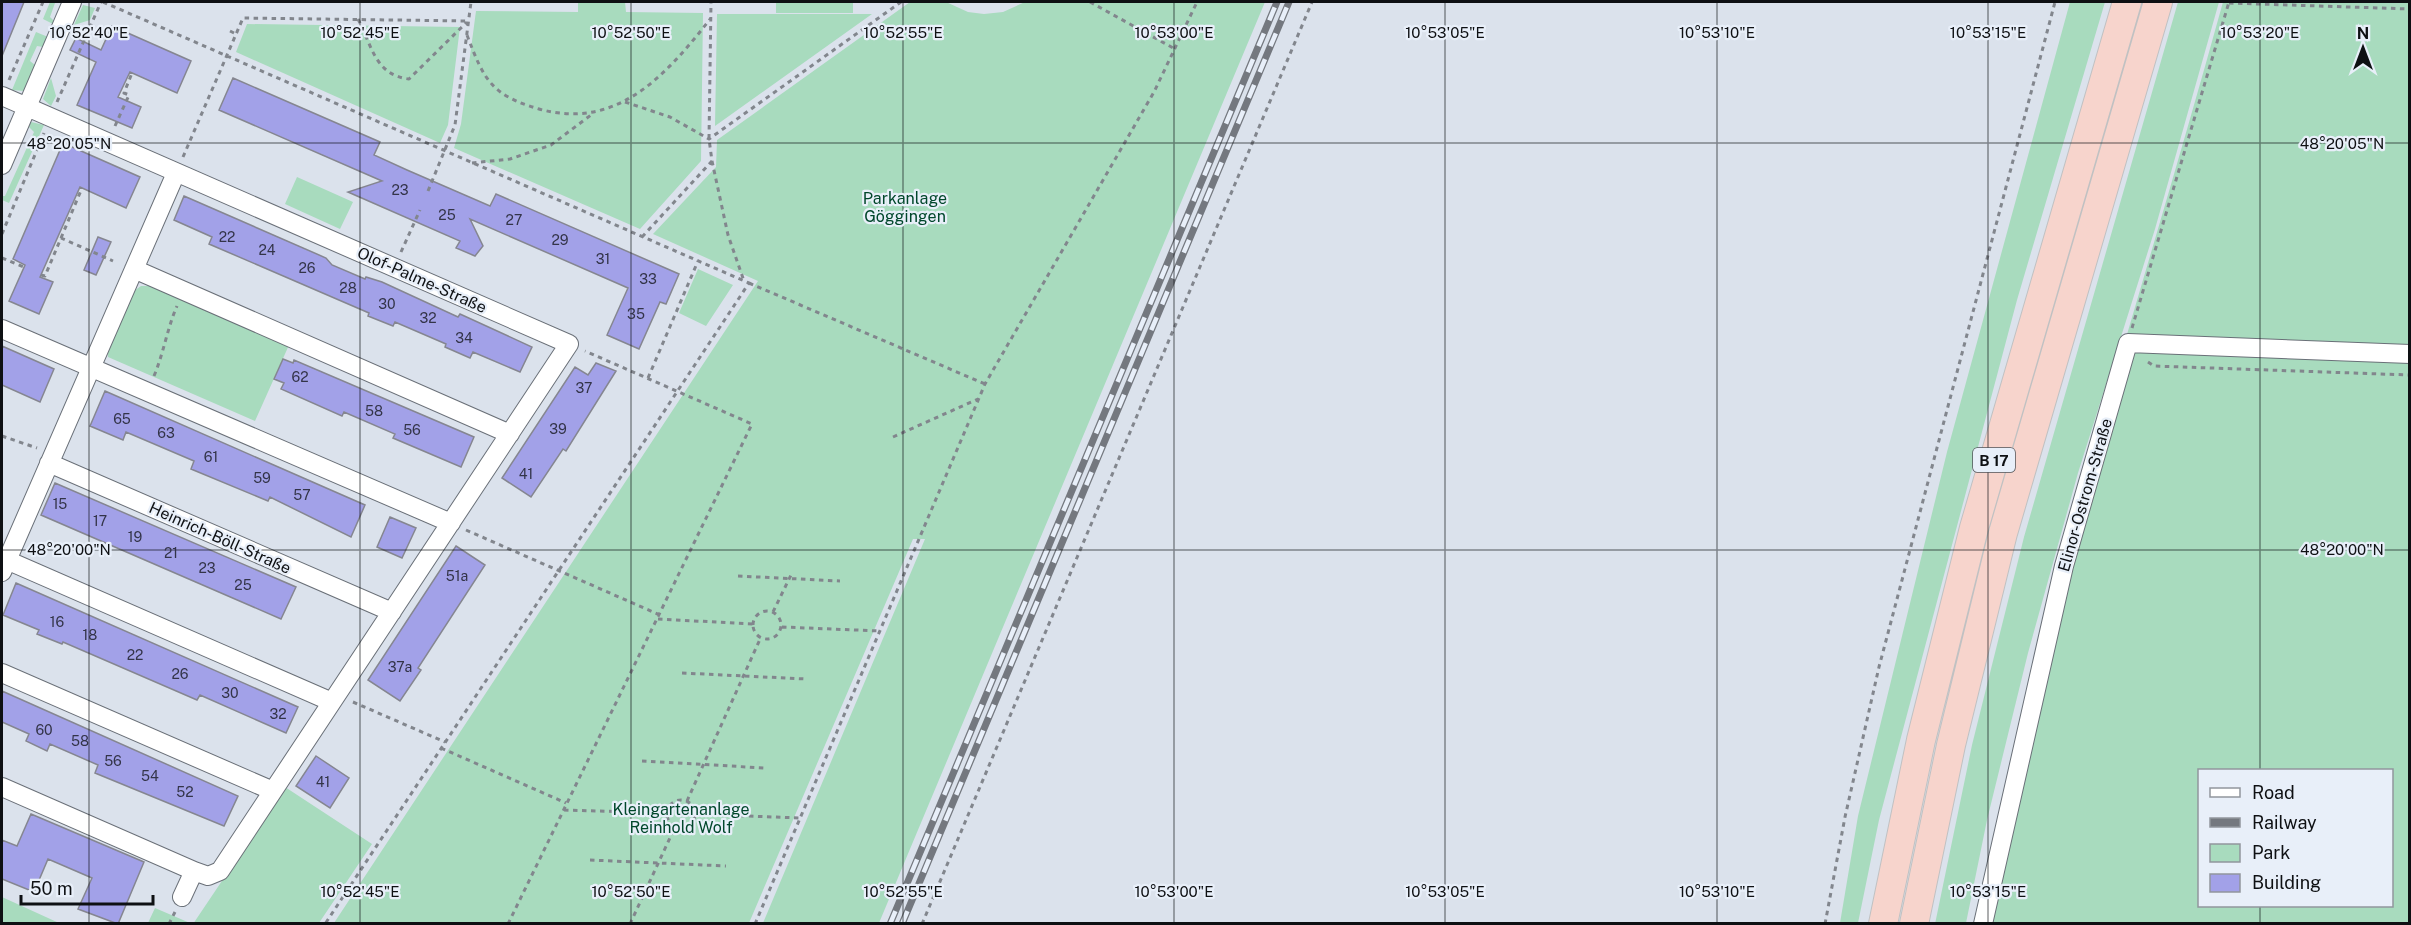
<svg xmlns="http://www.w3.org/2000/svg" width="2411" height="925" viewBox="0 0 2411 925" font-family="'Public Sans',sans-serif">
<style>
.green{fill:#a8dbbe;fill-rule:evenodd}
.building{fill:#a2a1e8;stroke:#858690;stroke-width:1.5}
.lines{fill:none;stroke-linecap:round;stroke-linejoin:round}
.minor-casing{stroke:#6a7078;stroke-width:20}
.trunk-casing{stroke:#c0c1c2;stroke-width:30}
.path{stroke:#82868d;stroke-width:3;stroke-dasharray:4.5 4.5;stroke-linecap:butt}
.minor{stroke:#fff;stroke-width:18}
.trunk{stroke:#f7d4cc;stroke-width:28}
.rail-casing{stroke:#74787f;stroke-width:7}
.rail{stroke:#e8eff9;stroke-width:4.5;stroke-dasharray:14;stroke-linecap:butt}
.ticks{fill:none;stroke:#0e1013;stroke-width:1.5;stroke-opacity:0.45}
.labels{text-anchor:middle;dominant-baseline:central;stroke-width:4.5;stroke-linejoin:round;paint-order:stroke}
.number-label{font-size:14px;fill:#333448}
.shield{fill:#e8eff9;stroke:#4f5358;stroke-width:1.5}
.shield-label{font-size:15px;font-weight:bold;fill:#0e1013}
.park-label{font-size:16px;fill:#01472b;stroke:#e8eff9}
.street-label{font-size:16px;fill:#0e1013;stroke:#e8eff9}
.ticks-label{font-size:15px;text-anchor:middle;fill:#0e1013;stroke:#e8eff9;stroke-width:4.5;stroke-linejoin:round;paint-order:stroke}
</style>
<rect width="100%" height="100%" fill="#dbe2ec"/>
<path class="green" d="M50,2H63L55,3L50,17L54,21L53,24L43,19Z
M578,2H625L626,12L703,13L701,161L640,229L454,148L461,124L476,11L578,12Z
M776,2H853V13H776Z
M910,2H946L968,12L984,14L1003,12L1025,2H1265L879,923H763L925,539H913L749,923H334L758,281L653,234L716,167L717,140Z
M2070,2H2105L2017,300L1879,820L1858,923H1840L1858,816L1947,452Z
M2178,2H2219L2155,229L2078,473L2028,653L1987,820L1966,923L1935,924L1972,745L2024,537Z
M2223,2H2409V923L1976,924C2036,610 2139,308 2223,2ZM2200,770H2392V906H2200Z
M83,5L95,8L90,20L74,25Z
M717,14H872L715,126Z
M247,24L460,27L448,125L440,143L236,52Z
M36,32L48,37L43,47L37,46L30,61L35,65L24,91L12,90Z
M51,78L56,96L51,106L43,99Z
M31,122L44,125L9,203L2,200V196H5L34,132L29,127Z
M297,177L353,202L340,229L285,204Z
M698,269L733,285L706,326L679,313Z
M141,286H152L289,345L255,421L108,357L107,348L131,293Z
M285,787L372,844L319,923L193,924Z
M2,897L59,923H2Z
M155,908L190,923H148Z"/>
<path class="building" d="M2,2H24L2,56Z
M112,26L191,61L177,93L130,72L118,97L141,107L132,128L77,105L96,62L70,50L76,38L101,50Z
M233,78L380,142L374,155L407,170L490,206L496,194L679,274L666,304L660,302L639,349L607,335L628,288L470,219L483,246L475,256L456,248L460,241L348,192L382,181L219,110Z
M63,143L140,177L126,208L80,187L40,277L53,282L39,314L9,301L25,265L13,259Z
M184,196L326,258L332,265L365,279L366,277L382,282L458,317L460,314L532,347L520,372L473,352L470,358L445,347L446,344L395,322L393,326L368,316L369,313L209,244L212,237L174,220Z
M98,237L111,242L96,275L84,270Z
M2,346L54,369L40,402L2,385Z
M283,359L293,363L294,360L474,437L461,467L393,438L395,434L344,412L342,416L281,389L284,383L274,379Z
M596,363L616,371L566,451L563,449L531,497L502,478L575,367L588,375Z
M105,391L365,505L351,537L270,497L268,501L191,469L194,461L126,432L123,440L90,426Z
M55,483L296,587L281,619L41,515Z
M390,517L416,528L402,558L377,547Z
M456,546L485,565L418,668L421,670L400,701L368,680Z
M16,583L298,707L286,733L200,695L197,700L63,642L62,644L37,634L39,630L3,615Z
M2,691L238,796L224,826L95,773L98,765L50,744L47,751L26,741L29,734L2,722Z
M316,756L349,778L330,808L296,786Z
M31,814L144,862L118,924L78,909L92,878L48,859L34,892L2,879V840L17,846Z"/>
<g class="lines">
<g class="minor-casing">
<path id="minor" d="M2,96L569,344L220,871L208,876L194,871L182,897
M2,165L72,2
M134,269L510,434
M2,329L451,523
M49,463L392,612
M2,558L332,702
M2,572L176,173
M2,673L273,791
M2,787L194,871
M1983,924L2064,566L2128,343L2410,354"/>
</g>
<g class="trunk-casing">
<path id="trunk" d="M1883,924L1921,740L1974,528L2127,2
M1914,924L1951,745L2003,533L2158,2"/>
</g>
<path class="path" d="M103,2L749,283L325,924
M1090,2L1175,49
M2229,3L2410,9
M358,19C372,46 375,75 409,79L467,22
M230,31L236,34
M467,35C484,80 491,95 539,109C618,131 667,74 711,18
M9,80L43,2
M57,102L101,2
M625,102L670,117L709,139L901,2
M115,126L129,95L124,93L132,73
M183,157L243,18L468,21
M712,161L728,235L744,281
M472,163L510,159L551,145L591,115
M428,191L455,125L471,2
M2,234L44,133
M642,237L712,161L709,139L711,2
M61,238L82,188
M401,252L420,210
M2,258L24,267
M41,275L45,276L61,238L113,261
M749,283L985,384
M2132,328L2229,2
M2148,362L2154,366L2410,375
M154,376C164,352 167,329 177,306
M648,378L698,261
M2,436L37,448
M893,437L978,399
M466,530L660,615
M738,576L840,581
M753 625a14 14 0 1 1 28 0a14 14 0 1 1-28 0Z
M773,612L791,575
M658,619L753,624
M782,627L880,631
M682,673L806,679
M353,702L445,742
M441,748L566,803
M642,761L765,768
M667 814a14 14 0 1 1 28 0a14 14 0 1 1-28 0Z
M687,801L761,637
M564,810L667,813
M695,814L800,818
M590,860L726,866
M169,924L175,912
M508,924L752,424L585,351
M630,924L675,827
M755,924L985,384L1154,92L1197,2
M922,924L1312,2
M1825,924L1845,817L1879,667L2055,2"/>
<use href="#minor" class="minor"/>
<use href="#trunk" class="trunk"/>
<g class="rail-casing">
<path id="rail" d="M890,924L1277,2
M902,924L1289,2"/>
</g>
<use href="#rail" class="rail"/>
</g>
<path class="ticks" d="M89,2V924M360,2V924M631,2V924M903,2V924M1174,2V924M1445,2V924M1717,2V924M1988,2V924M2260,2V770M2,143H2410M2,550H2410M2260,906V924"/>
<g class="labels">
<g class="number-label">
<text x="400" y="190">23</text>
<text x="447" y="215">25</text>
<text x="514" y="220">27</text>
<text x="227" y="237">22</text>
<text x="560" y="240">29</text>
<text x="267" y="250">24</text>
<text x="603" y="259">31</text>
<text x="307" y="268">26</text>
<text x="648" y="279">33</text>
<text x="348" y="288">28</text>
<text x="387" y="304">30</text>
<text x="636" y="314">35</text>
<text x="428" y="318">32</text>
<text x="464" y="338">34</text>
<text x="300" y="377">62</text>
<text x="584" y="388">37</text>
<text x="374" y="411">58</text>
<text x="122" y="419">65</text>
<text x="558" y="429">39</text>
<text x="412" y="430">56</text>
<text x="166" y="433">63</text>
<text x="211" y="457">61</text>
<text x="526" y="474">41</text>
<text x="262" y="478">59</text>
<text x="302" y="495">57</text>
<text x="60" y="504">15</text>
<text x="100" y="521">17</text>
<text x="135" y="537">19</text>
<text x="171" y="553">21</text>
<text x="207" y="568">23</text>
<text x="457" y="576">51a</text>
<text x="243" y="585">25</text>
<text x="57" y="622">16</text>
<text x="90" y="635">18</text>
<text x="135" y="655">22</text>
<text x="400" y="667">37a</text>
<text x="180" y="674">26</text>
<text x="230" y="693">30</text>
<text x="278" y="714">32</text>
<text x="44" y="730">60</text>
<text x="80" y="741">58</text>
<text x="113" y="761">56</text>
<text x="150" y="776">54</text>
<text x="323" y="782">41</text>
<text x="185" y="792">52</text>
</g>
<rect class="shield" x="1973" y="448" width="42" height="24" rx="4.5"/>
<g class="shield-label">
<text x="1994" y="460">B 17</text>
</g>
<g class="park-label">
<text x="905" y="198">Parkanlage<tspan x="905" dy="18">Göggingen</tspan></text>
<text x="681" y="809">Kleingartenanlage<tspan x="681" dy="18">Reinhold Wolf</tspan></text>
</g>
<g class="street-label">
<text transform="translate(422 280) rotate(24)">Olof-Palme-Straße</text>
<text transform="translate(2085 495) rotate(-74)">Elinor-Ostrom-Straße</text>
<text transform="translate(220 538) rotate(24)">Heinrich-Böll-Straße</text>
</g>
</g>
<g class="ticks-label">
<text x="89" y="38">10°52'40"E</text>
<text x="360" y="38">10°52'45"E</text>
<text x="631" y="38">10°52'50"E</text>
<text x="903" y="38">10°52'55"E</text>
<text x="1174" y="38">10°53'00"E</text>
<text x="1445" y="38">10°53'05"E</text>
<text x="1717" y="38">10°53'10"E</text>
<text x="1988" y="38">10°53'15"E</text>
<text x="2260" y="38">10°53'20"E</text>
<text x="69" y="149">48°20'05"N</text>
<text x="2342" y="149">48°20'05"N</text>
<text x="69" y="555">48°20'00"N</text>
<text x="2342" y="555">48°20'00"N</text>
<text x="360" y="897">10°52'45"E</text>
<text x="631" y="897">10°52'50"E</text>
<text x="903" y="897">10°52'55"E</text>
<text x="1174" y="897">10°53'00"E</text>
<text x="1445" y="897">10°53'05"E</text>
<text x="1717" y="897">10°53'10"E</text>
<text x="1988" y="897">10°53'15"E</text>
</g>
<rect width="2411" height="925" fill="none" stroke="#0e1013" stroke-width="6"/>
<rect x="2198" y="769" width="195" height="138" fill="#e8eff9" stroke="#91969d" stroke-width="1.5"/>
<rect x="2210" y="788" width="30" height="9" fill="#ffffff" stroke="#91969d" stroke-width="1.5"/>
<text x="2252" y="799" font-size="18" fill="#0e1013">Road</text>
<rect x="2210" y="818" width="30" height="9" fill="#74787f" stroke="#91969d" stroke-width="1.5"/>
<text x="2252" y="829" font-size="18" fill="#0e1013">Railway</text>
<rect x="2210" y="844" width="30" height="18" fill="#a8dbbe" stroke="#91969d" stroke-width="1.5"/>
<text x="2252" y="859" font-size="18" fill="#0e1013">Park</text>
<rect x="2210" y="874" width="30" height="18" fill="#a2a1e8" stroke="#91969d" stroke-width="1.5"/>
<text x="2252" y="889" font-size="18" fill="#0e1013">Building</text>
<g transform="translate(2363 48)" stroke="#e8eff9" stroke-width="4.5" paint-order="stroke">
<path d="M0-4.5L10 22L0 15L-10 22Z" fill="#0e1013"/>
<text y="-9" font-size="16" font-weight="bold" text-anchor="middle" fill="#0e1013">N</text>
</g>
<path d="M21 895v9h132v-9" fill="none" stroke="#0e1013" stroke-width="3"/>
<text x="30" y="895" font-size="18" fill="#0e1013" stroke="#e8eff9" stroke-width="4.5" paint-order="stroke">50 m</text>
</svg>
